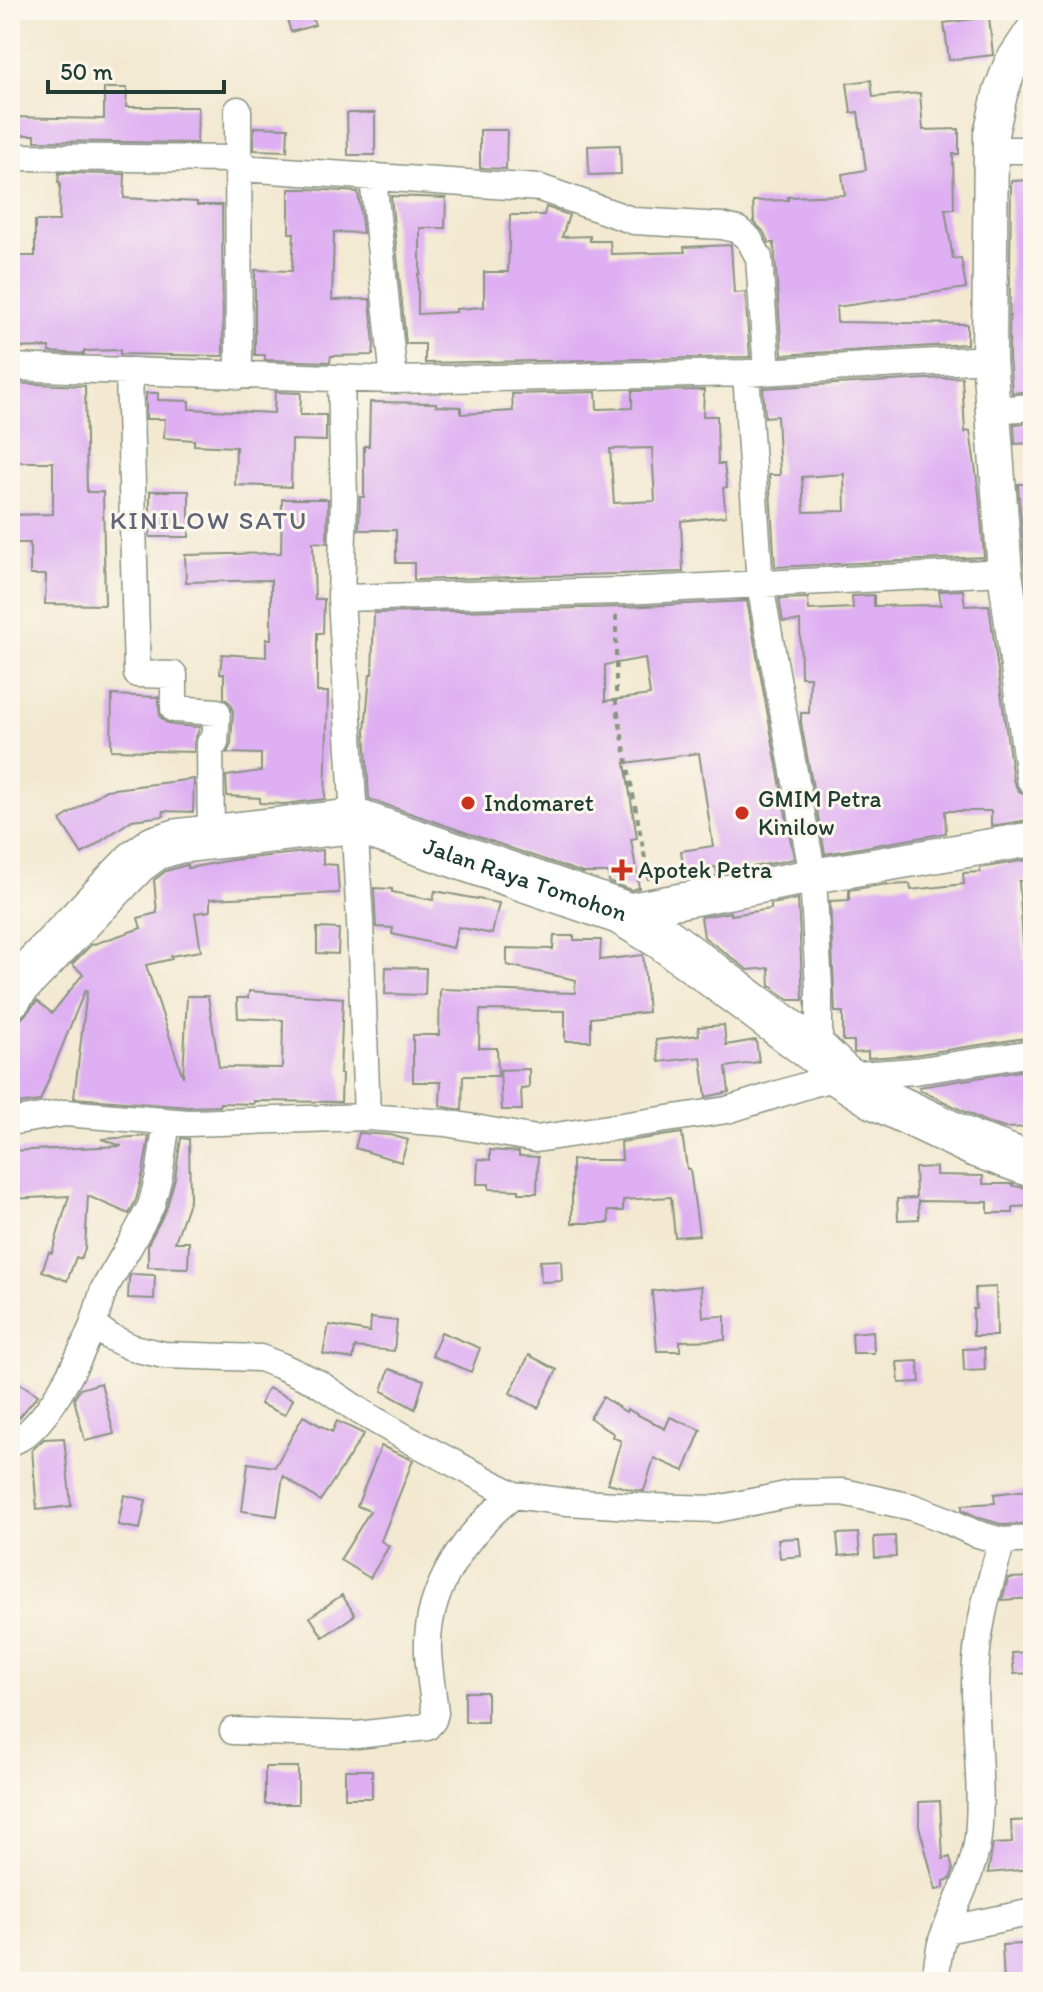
<svg xmlns="http://www.w3.org/2000/svg" width="1043" height="1992" viewBox="0 0 1043 1992" font-family="Itim,sans-serif">
	<style>
		.building { fill: #deaff2; fill-rule: evenodd }
		.lines { fill: none; stroke-linecap: round; stroke-linejoin: round }
		.minor-casing { stroke: #899382; stroke-width: 29 }
		.tertiary-casing { stroke: #899382; stroke-width: 37 }
		.trunk-casing { stroke: #899382; stroke-width: 47 }
		.path { stroke: #899382; stroke-width: 4; stroke-dasharray: 6 6; stroke-linecap: butt }
		.minor { stroke: #fff; stroke-width: 26 }
		.tertiary { stroke: #fff; stroke-width: 34 }
		.trunk { stroke: #fff; stroke-width: 44 }
		.poi-dot { fill: #c8321e; stroke: #fbf7ec; stroke-width: 3 }
		.labels { text-anchor: middle; stroke-width: 6; stroke-linejoin: round; paint-order: stroke }
		.poi-label { font-size: 24px; fill: #1f3d34; stroke: #fbf7ec; text-anchor: start }
		.street-label { font-size: 24px; fill: #1f3d34; stroke: #fbf7ec }
		.neighbourhood-label { font-size: 26px; letter-spacing: 2px; fill: #626576; stroke: #fbf7ec }
	</style>
	<rect width="100%" height="100%" fill="#fbf7ec"/>
	<filter id="ink" filterUnits="userSpaceOnUse"><feTurbulence type="fractalNoise" baseFrequency=".0125" numOctaves="2"/><feDisplacementMap in="SourceGraphic" scale="16" xChannelSelector="R" yChannelSelector="G"/><feConvolveMatrix kernelMatrix="1 2 1 2 8 2 1 2 1" color-interpolation-filters="sRGB"/></filter>
	<filter id="wash" filterUnits="userSpaceOnUse"><feTurbulence type="fractalNoise" baseFrequency=".006" numOctaves="4" result="noise"/><feDisplacementMap in="SourceGraphic" scale="32" xChannelSelector="R" yChannelSelector="G"/><feGaussianBlur stdDeviation="1.8" result="paint"/><feColorMatrix in="noise" values="0 0 0 0 0 0 0 0 0 0 0 0 0 0 0 0 0 1.4 0 .05"/><feComposite in="paint" operator="in"/></filter>
	<g filter="url(#wash)">
		<rect width="100%" height="100%" fill="#f3e9d1"/>
		<g id="blocks">
			<path class="building" d="M284 10H310L315 25 291 32Z
				M989 17 993 55 949 60 944 23Z
				M871 80 873 97 920 93 923 130 959 129V154H953L954 209H945L953 259 961 258 966 288 836 307 837 322 967 324V344L782 355 774 243H769L763 231 754 222 753 201 788 200V197L845 195 842 174 866 170 858 112 851 113 847 83Z
				M104 88H127L126 107H198L197 143 35 141V135H10V117L104 119Z
				M347 113H375V155H348Z
				M254 127 288 128 287 151 254 150Z
				M480 130H507L506 169 480 168Z
				M620 145 621 174 589 175 588 146Z
				M59 173 125 174 124 198 197 202V205H222L223 356 120 354V350L84 351V354L49 352V347L10 348V256H35V221H59L60 182H58Z
				M1033 180V391L1012 393 1009 358 1011 181Z
				M289 189H309L358 192 363 233 334 232 332 300 370 299 374 345 373 355 331 356 330 362 265 360V355H255V270L292 271 294 233H289Z
				M391 196 446 198 445 228H420V274H418V314L456 312V309L484 307V272H508L510 215H544L546 207 569 215 562 237 590 236V241H610L611 254 685 252 684 247 731 245 734 293 745 292 750 357 425 363V344H406Z
				M962 377 965 432 970 431 979 493 984 557 775 567 769 475H780L777 416 765 417 763 388ZM844 474 845 511 804 512 802 477Z
				M10 383 85 386 87 492H103L105 605 45 604 46 575H30V543H10V515L53 514V462H10Z
				M704 390 703 416H717L718 464H724L727 487 723 488 726 516 681 521 683 572 414 580V563H396V530H359L360 497H364V446H369L370 402 436 403V406L461 407V414L513 411 512 394 596 392 597 409 632 408V391ZM652 448 655 501 614 503 610 449Z
				M275 392 301 393 300 415H326V441L292 440 291 487 235 485 236 447 194 445V440L164 438 165 419H146V393H158V400L189 401V409L274 413Z
				M1033 423V443L1015 444 1014 424Z
				M1018 484H1033V595H1028L1025 570Z
				M150 491H189V537H150Z
				M282 499H328L327 543 313 542 315 599H324L323 633H317V692H328L325 799 285 804 260 803V798L227 796 226 776 261 771V754L227 753 231 744 233 712 231 704 224 698V674H220L222 654 266 657V639H271V580L186 582 185 555 281 553Z
				M963 590 965 606 989 605 1013 780 1018 790 1025 795 1028 820 991 826V811H945L946 833 825 854 801 723V713H809L810 677H801L800 621 783 622 779 599 808 598 809 610 853 608 852 596 874 595V606L941 605 939 591Z
				M747 601 794 859 717 874 716 867 684 872 681 851 713 846 699 753 625 763 637 838 631 839 639 888 631 890 609 882 608 873H583L369 799 365 731 370 674H372L374 613 624 607ZM645 658 650 695 605 701V665Z
				M112 695 158 697 160 716 165 722 173 725 200 727 194 742V752L111 750Z
				M194 779 193 812 163 811 164 816 132 820 82 854 60 820 106 790Z
				M323 850V864L337 865 339 893 210 899V911L195 913 201 951 171 956 172 959 146 965 183 1077 187 996H208L219 1067 282 1068 283 1020 238 1018 237 998H248L249 991 343 998 340 1074H342L341 1102 254 1101V1104L220 1103V1106L189 1107 74 1098 87 991 85 990 40 1101 10 1105V1021L22 1018 37 1001 52 1013 83 974 72 964 91 945 141 928 138 918 157 913 154 880 166 871 183 866 188 865V868L232 860Z
				M1027 860 1028 881H1019L1024 959H1032L1033 980H1028L1032 1037 913 1055 868 1058V1052L854 1053V1041H843V1012H835L830 901 849 900V890L887 884 888 885 910 884 911 890 964 884 963 873 980 872V868Z
				M374 888 392 889V892L433 900 435 891 499 903 492 934 458 927 453 948 392 934 393 928 376 927Z
				M798 899 803 1000H789L774 989V987H770L769 968 748 970 704 937 701 917 731 912V915L771 909V904Z
				M317 928 339 929 338 954 317 953Z
				M554 936H574V940H601L600 960 643 955 648 1012 591 1018V1041H565V1011L480 1010 479 1048H497L498 1076H463L462 1110 440 1106 441 1082H413V1035H439L440 989 575 993 576 980 507 965V948L553 949Z
				M386 967 426 968 425 995 385 994Z
				M724 1025 726 1045 756 1040 759 1062 726 1067 729 1092 706 1097 701 1057 659 1062 656 1040 699 1035 698 1027Z
				M529 1069V1088L521 1089 522 1110H502L500 1070Z
				M1033 1069V1127L1004 1128 984 1121 920 1090 919 1087Z
				M359 1133 390 1135 408 1140 401 1162 355 1148Z
				M682 1133 687 1169H690L699 1235 675 1237 671 1197 623 1200V1211H608L609 1223H572V1160H622L621 1142Z
				M149 1136 143 1173 136 1200 129 1214 88 1196 85 1249 81 1259 76 1257 67 1281 42 1271 49 1252 52 1253 69 1196 10 1199V1151L122 1146 101 1139Z
				M181 1138 189 1139 190 1199 175 1242H189L188 1268 148 1267V1244L166 1210 175 1178Z
				M490 1150 519 1152V1156L538 1157 537 1193H519V1190L489 1189V1184H477L478 1159 490 1160Z
				M936 1167V1175L983 1176V1184H1013V1186L1033 1189V1206L1013 1207V1213H988V1202L918 1201 919 1219 898 1220 897 1199 916 1198 915 1168Z
				M561 1260 562 1281 541 1282 540 1261Z
				M131 1274 155 1275 154 1299 128 1298 129 1278Z
				M701 1286 703 1317 725 1316V1340L680 1341V1351H657L652 1291Z
				M996 1287 997 1336H973V1309H976L975 1288Z
				M371 1318 397 1321 394 1351 355 1347 353 1359 323 1354 329 1325 370 1332Z
				M873 1331 874 1353H853L852 1333Z
				M441 1332 480 1348 471 1372 432 1356Z
				M984 1348 985 1370 964 1371 963 1349Z
				M529 1355 557 1370 538 1408 510 1393Z
				M918 1361 920 1382 899 1383 897 1362Z
				M389 1369 424 1380 415 1409 382 1391Z
				M10 1377 38 1395 18 1419 10 1414Z
				M101 1383 114 1434 85 1441 74 1399 80 1389Z
				M268 1388 293 1399 285 1415 260 1404Z
				M603 1397 626 1412 627 1409 665 1429 670 1417 701 1430 684 1471 654 1458 644 1491 633 1490 608 1483 621 1441 613 1437 614 1434 590 1418Z
				M303 1416 332 1432 337 1421 364 1434 320 1501 283 1476 277 1516 242 1511 248 1463 275 1467Z
				M64 1438 71 1506 37 1510 32 1450 44 1439Z
				M381 1446 413 1460 381 1541 389 1546 370 1578 340 1560 370 1511 357 1506Z
				M1029 1490 1033 1523 1004 1525 980 1518 962 1510V1505L995 1503 994 1494Z
				M124 1495 146 1500 140 1529 118 1525Z
				M858 1533 860 1554 839 1556 837 1534Z
				M895 1536 896 1557 875 1558 874 1537Z
				M799 1538 801 1556 780 1558 778 1539Z
				M1033 1577V1598L1002 1600 1008 1578Z
				M342 1595 355 1615 323 1637 310 1617Z
				M1033 1652V1673L1014 1674 1012 1653Z
				M465 1692H487V1722H465Z
				M265 1767H298V1804H265Z
				M345 1770H372V1798H345Z
				M940 1801 943 1859 950 1857 953 1870 950 1879 944 1881V1888L936 1890 919 1826V1802Z
				M1032 1820 1033 1869 988 1873 993 1844 1012 1843 1011 1821Z
				M1023 1944 1025 1982H1004L1002 1945Z"/>
		</g>
	</g>
	<g filter="url(#ink)">
		<use href="#blocks" fill-opacity="0" stroke="#899382" stroke-width="2"/>
		<g class="lines">
			<defs>
				<path id="minor" d="M238 110 239 376
					M990 150H1033
					M10 157 240 159
					M240 168 540 188 634 221 722 226 738 230 749 239 759 258 767 371
					M373 178 394 380
					M10 367 394 380 746 373 989 359
					M129 371 137 674 174 675V709L217 712 215 743H210L211 837
					M746 373 760 585 813 876 819 989V1054
					M341 380 344 498 341 598 360 921 367 1117
					M992 410 1033 407
					M341 598 624 591 1005 572
					M167 1121 159 1176 151 1206 130 1245 104 1289 93 1325 110 1337 133 1348 164 1355 260 1358 281 1366 318 1383 361 1412 408 1439 514 1495 568 1502 648 1507 717 1509 796 1493 843 1492 912 1507 944 1519 974 1533 1002 1541 1033 1539
					M10 1122 65 1113 189 1123 367 1117 446 1123 536 1139 727 1110 811 1084 842 1076 915 1071 1033 1053
					M10 1442C43 1436 81 1355 93 1325
					M233 1731 357 1735 427 1727 433 1720 435 1713C433 1693 429 1672 428 1652 425 1590 467 1531 514 1495
					M946 1930 1033 1912
					M935 1982C937 1968 938 1953 942 1940 954 1906 974 1872 978 1837 983 1788 975 1734 975 1684 975 1635 988 1589 1002 1541"/>
				<path id="tertiary" d="M1033 31 1011 64 1000 94 991 134 989 359 1005 572 1033 777
					M620 912 813 876 1033 839"/>
				<g id="trunk">
					<path id="s1" d="M10 996 15 988 136 862 155 848 178 841 355 821 620 912 663 938 819 1054 842 1076 875 1097 974 1144 1033 1165"/>
				</g>
			</defs>
			<use href="#minor" class="minor-casing"/>
			<use href="#tertiary" class="tertiary-casing"/>
			<use href="#trunk" class="trunk-casing"/>
			<path class="path" d="M616 615V703L649 880"/>
			<use href="#minor" class="minor"/>
			<use href="#tertiary" class="tertiary"/>
			<use href="#trunk" class="trunk"/>
		</g>
	</g>
	<g class="poi-dot">
		<circle cx="468" cy="803" r="8"/>
		<circle cx="742" cy="813" r="8"/>
		<path d="M618 858h8v8h8v8h-8v8h-8v-8h-8v-8h8z"/>
	</g>
	<g class="labels">
		<g class="poi-label">
			<text x="758" y="807">GMIM Petra<tspan x="758" dy="28">Kinilow</tspan></text>
			<text x="484" y="811">Indomaret</text>
			<text x="638" y="878">Apotek Petra</text>
		</g>
		<g class="street-label">
			<text dy="8" stroke="none"><textPath href="#s1" startOffset="590">Jalan Raya Tomohon</textPath></text>
		</g>
		<g class="neighbourhood-label">
			<text x="209" y="529">KINILOW SATU</text>
		</g>
	</g>
	<rect width="1043" height="1992" fill="none" stroke="#fbf7ec" stroke-width="40"/>
	<path d="M48 80v12h176v-12" fill="none" stroke="#1f3d34" stroke-width="4"/>
	<text x="60" y="80" font-size="24" fill="#1f3d34" stroke="#fbf7ec" stroke-width="6" paint-order="stroke">50 m</text>
</svg>
